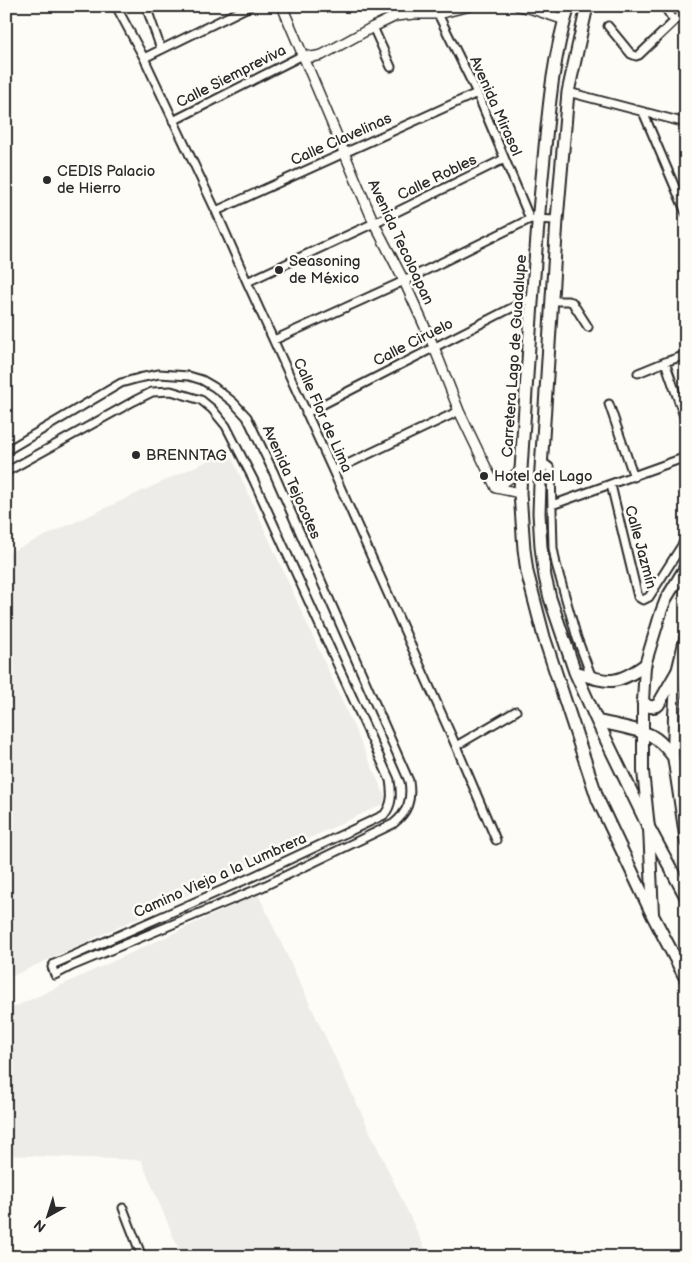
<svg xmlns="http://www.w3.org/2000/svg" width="692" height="1263" viewBox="0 0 692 1263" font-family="'Balsamiq Sans',sans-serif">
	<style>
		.built { fill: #edece8 }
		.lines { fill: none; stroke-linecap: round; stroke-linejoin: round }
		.minor-casing { stroke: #2b2b2b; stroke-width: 11 }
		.tertiary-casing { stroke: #2b2b2b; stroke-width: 12 }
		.secondary-casing { stroke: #2b2b2b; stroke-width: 14 }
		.primary-casing { stroke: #2b2b2b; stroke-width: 15 }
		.minor { stroke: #fdfcf7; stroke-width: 7 }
		.tertiary { stroke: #fdfcf7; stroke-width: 9 }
		.secondary { stroke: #fdfcf7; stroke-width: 10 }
		.primary { stroke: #fdfcf7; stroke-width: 11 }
		.poi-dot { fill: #2b2b2b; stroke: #fdfcf7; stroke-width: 2 }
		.labels { text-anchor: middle; stroke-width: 5; stroke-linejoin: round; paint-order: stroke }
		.street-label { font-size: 15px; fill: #2b2b2b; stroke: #fdfcf7 }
		.poi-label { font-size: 15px; fill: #2b2b2b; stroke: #fdfcf7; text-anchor: start }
	</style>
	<rect width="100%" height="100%" fill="#fdfcf7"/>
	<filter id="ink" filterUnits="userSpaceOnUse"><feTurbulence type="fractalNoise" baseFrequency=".02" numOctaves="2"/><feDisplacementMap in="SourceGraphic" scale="10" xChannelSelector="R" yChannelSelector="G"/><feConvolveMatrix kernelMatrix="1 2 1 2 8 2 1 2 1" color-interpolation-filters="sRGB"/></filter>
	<g filter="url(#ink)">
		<path class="built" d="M229 451 385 796 383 804 6 979V554Z
			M258 894 429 1257H182L141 1160 6 1155V1011Z"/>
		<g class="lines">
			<defs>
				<path id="minor" d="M116 6 144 58 216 211 247 282 333 471 456 746 496 840
					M146 6 161 49
					M431 6 438 14 477 93 530 219
					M664 6 674 21
					M608 26 631 54 636 56 639 55 686 10
					M373 27 391 67
					M144 58 250 6
					M568 92 686 123
					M643 112 686 213
					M173 121 303 55
					M216 211 477 93
					M247 282 374 223 504 159
					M553 301H568L572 302 588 327
					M274 340 404 281 530 219 557 220
					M665 362 686 422
					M638 373 665 362 686 355
					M609 404 634 477
					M306 413 533 297
					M6 451 121 383 139 378 159 374 189 376 202 380 214 387 233 402 247 417 273 471 409 781C412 800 408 812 393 824L260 888 72 966 55 975 52 967 54 964 254 876 384 815C393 804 392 793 390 780L254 481 226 426 212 409 201 400 188 396 171 391 152 392 134 401 6 472
					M541 465 545 464 549 467 551 470 553 548 556 564 577 638 592 678
					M333 471 459 411
					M611 485 638 597 643 600 649 597 686 539
					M552 505 686 457
					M456 746 516 711
					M123 1208 142 1257"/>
				<path id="tertiary" d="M282 6 374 223 404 281 434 347 459 411 496 488
					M519 6 532 9 565 20
					M303 55 312 57 322 55 373 27 396 16 414 14H438L470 6
					M496 488 521 470
					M496 488 520 493"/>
				<path id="secondary" d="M686 635 677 672 674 715 673 756 686 842
					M653 914 649 828 643 771V702L645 665 661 612 666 599 686 566"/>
				<path id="primary" d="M569 6C551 62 548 120 542 178 533 275 527 373 521 470L520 493 524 549 527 572 544 637 598 800 653 916 686 979
					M587 6 568 92 557 220 540 484 539 513 541 547 545 577 550 598 575 672 597 721 649 828 686 897
					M575 672C609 683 615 686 645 665
					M643 702C648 707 651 708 658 705L677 672
					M597 721C612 725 639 729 652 736 661 741 667 749 673 756"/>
			</defs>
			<use href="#minor" class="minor-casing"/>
			<use href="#tertiary" class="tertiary-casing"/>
			<use href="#secondary" class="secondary-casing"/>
			<use href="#primary" class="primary-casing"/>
			<use href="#minor" class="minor"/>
			<use href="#tertiary" class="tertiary"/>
			<use href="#secondary" class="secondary"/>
			<use href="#primary" class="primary"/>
		</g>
	</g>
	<g class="poi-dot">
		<circle cx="47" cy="180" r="5"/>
		<circle cx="279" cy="270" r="5"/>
		<circle cx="136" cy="455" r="5"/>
		<circle cx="484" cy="476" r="5"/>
	</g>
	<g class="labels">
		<g class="street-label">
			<text transform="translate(231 76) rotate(-27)" y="5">Calle Siempreviva</text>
			<text transform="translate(496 106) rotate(66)" y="5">Avenida Mirasol</text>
			<text transform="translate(341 139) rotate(-24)" y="5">Calle Clavelinas</text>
			<text transform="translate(437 177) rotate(-26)" y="5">Calle Robles</text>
			<text transform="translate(401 242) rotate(65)" y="5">Avenida Tecoloapan</text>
			<text transform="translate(413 342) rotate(-27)" y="5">Calle Ciruelo</text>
			<text transform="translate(514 356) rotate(-86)" y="5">Carretera Lago de Guadalupe</text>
			<text transform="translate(323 415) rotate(66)" y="5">Calle Flor de Lima</text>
			<text transform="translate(292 482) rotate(66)" y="5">Avenida Tejocotes</text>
			<text transform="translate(641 547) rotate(75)" y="5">Calle Jazmín</text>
			<text transform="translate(220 875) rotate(-24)" y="5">Camino Viejo a la Lumbrera</text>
		</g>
		<g class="poi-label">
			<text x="57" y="176">CEDIS Palacio<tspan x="57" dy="17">de Hierro</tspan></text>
			<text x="289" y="266">Seasoning<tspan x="289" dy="17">de México</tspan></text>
			<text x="146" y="460">BRENNTAG</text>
			<text x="494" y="481">Hotel del Lago</text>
		</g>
	</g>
	<rect width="692" height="1263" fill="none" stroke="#fdfcf7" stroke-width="25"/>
	<rect x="12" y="12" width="667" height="1238" fill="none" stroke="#2b2b2b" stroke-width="2" filter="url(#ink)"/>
	<g transform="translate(48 1216) rotate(219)" stroke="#fdfcf7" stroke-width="4" paint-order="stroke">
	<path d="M0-4L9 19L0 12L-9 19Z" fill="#2b2b2b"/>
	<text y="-8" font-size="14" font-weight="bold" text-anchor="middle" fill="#2b2b2b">N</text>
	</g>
</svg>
